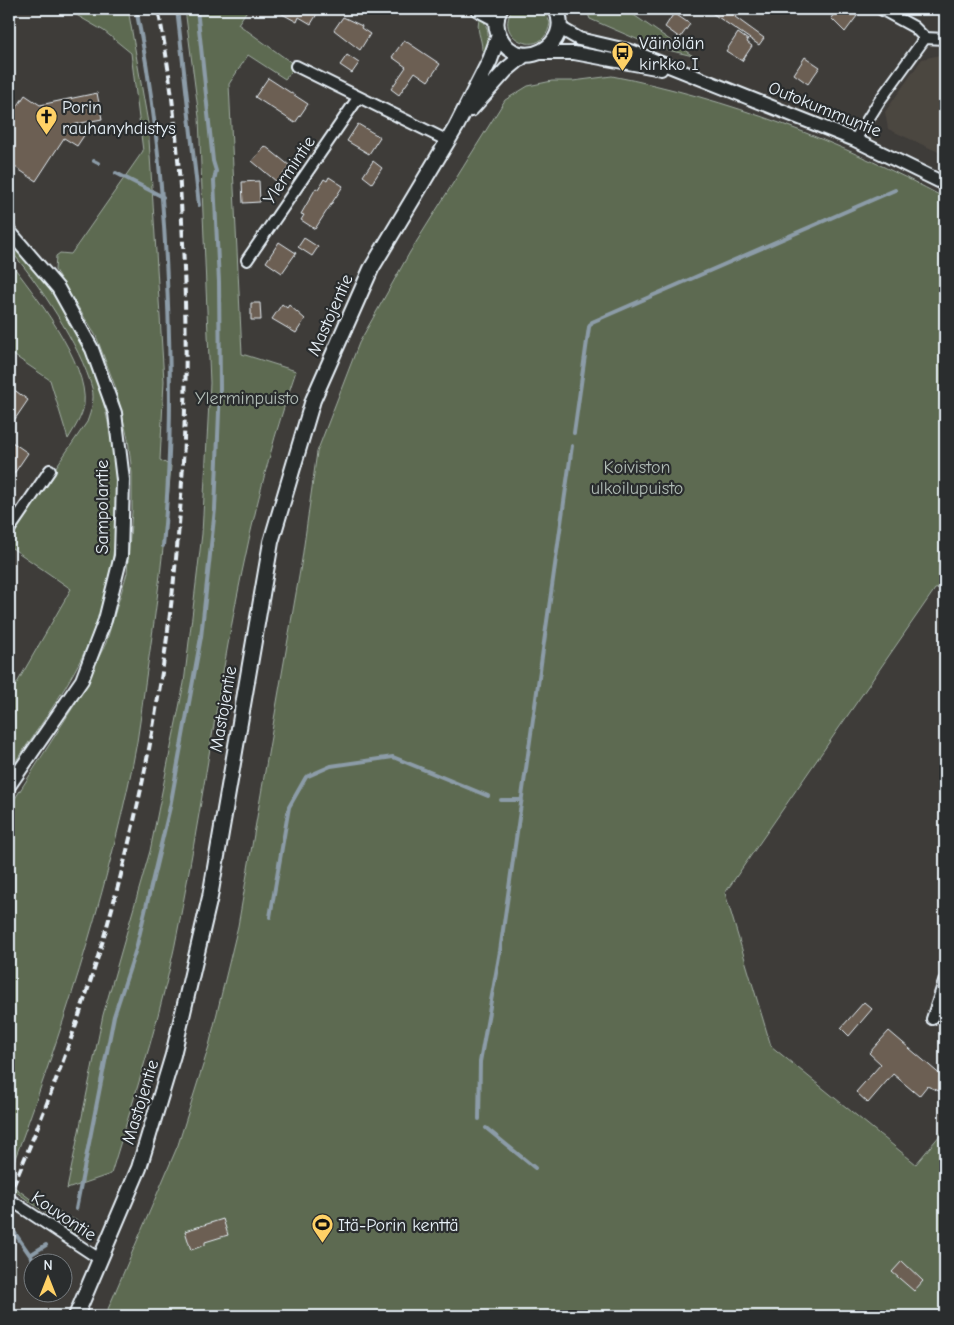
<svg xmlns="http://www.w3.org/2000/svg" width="954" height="1325" viewBox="0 0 954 1325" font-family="'Comic Neue',sans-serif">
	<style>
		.built { fill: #4c4641 }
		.green { fill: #5d6a51; stroke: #a2aea4 }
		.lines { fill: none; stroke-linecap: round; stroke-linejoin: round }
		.stream { stroke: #8c9ca8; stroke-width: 4 }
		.building { fill: #6c5f53; stroke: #e8f1f8 }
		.minor-casing { stroke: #e8f1f8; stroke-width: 14 }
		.tertiary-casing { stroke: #e8f1f8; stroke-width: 16 }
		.secondary-casing { stroke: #e8f1f8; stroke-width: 18 }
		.minor { stroke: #2a2d2e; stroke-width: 10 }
		.tertiary { stroke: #2a2d2e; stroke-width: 12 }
		.secondary { stroke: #2a2d2e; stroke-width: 14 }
		.rail { stroke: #e8f1f8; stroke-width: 4; stroke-dasharray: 8 4; stroke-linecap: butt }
		.labels { text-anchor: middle; stroke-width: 4.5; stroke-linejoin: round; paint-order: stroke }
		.poi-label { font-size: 18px; fill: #e8f1f8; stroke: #2a2d2e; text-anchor: start }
		.street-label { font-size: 18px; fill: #e8f1f8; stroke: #2a2d2e }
		.park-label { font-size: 18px; fill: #b0bbb5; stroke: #2a2d2e }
	</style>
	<rect width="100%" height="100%" fill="#3e3c39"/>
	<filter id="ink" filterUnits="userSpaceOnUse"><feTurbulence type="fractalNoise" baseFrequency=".02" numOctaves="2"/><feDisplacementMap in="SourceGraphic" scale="10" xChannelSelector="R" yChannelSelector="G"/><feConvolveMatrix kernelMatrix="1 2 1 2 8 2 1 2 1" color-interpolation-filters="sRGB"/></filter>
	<g filter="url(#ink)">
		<path class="built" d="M945 54V155L888 129 885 112 922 59Z"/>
		<path class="green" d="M66 9H128L148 123 164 381 160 460 171 466C165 537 157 606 146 677 142 705 139 735 133 763 104 903 60 1038 10 1172L9 808 75 704 106 643 127 573 132 512V473L128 439 115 386 96 336 55 270 56 256 60 253 71 254 143 151 131 53 104 31Z
			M185 9H248L238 24 296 66 285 79 248 55 229 84 242 354 296 371C235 546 216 733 181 914 165 1003 137 1088 111 1174L67 1189 103 1015 150 851 184 683 202 534 210 383 199 117Z
			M513 9H544L550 23C544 62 491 38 513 9Z
			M586 9H625L693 56 655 47 590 19Z
			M480 16C490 28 489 37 486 52L482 50C482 36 475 32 480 16Z
			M612 76C727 98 842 142 945 198V587L935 589 725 893 771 1046 916 1164 945 1129V1316H105L178 1145 209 1046 238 926 302 559 317 452 359 343 410 252 505 100 528 86 552 81H573Z
			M9 241C32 263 52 291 68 319 74 331 82 343 88 356 126 451 128 563 82 657 62 697 34 734 9 771V697L71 589 9 546V535L87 422C91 411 95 400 92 388 81 347 37 280 9 249Z
			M9 261C33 292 89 363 84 405 82 417 74 429 68 439L50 380 9 352Z
			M9 1183 33 1201 82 1223 77 1235 9 1187Z"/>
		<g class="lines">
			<path class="stream" d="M136 9C155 99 163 189 167 280 171 370 172 457 163 546
				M177 9 199 205
				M94 161 98 163
				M116 173 163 197
				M574 433 589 327 592 322 895 190
				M501 800H522
				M270 917 289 807 306 777 331 766 393 757 488 796
				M479 1119 480 1062 500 951 572 446
				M486 1128 535 1168
				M76 1209 114 1016 136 949 170 807 201 637 215 509 220 388 219 282 214 181 216 171 213 161 197 9
				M9 1229 14 1232 30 1255 46 1245
				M30 1255 35 1262"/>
		</g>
		<path class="building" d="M273 9H320L311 24 299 17 297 22Z
			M706 9H741L735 17 764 38 759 45Z
			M838 9H847L857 16 845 32 831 18Z
			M674 13 690 24 680 38 665 27Z
			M343 17 362 26 361 28 370 34 360 50 334 30Z
			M738 33 748 40 747 42 752 46 742 61 726 51Z
			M404 40 440 64 428 81 415 72 399 95 391 89 406 67 392 57Z
			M347 55 359 63 352 73 340 65Z
			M805 57 820 67 808 84 794 74Z
			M268 78 308 104 295 123 255 97Z
			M97 93 102 119 71 125 85 134 77 146 64 138 36 181 9 163V119L25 95 40 105Z
			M358 124 380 137 369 154 347 141Z
			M265 146 290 166 277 182 252 161Z
			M373 161 382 168 372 183 363 176Z
			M329 177 343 186 315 229 301 220 304 215 301 214 316 188 318 189 324 179 327 181Z
			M259 181 260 202 243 203 242 182Z
			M304 238 318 247 312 256 298 247Z
			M279 242 296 253 282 273 266 262Z
			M251 303H260L261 320H251Z
			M282 304 287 308 289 305 305 319 296 333 272 319Z
			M9 386 28 400 15 419 9 415Z
			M9 440 28 453 9 481Z
			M864 1002 872 1009 849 1036 841 1028Z
			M889 1031 943 1077 939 1091 927 1086 919 1096 893 1074 868 1103 856 1092 881 1064 869 1053Z
			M223 1219 228 1235 205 1242V1245L191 1250 185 1231Z
			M902 1261 923 1281 914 1291 892 1272Z"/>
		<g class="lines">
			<defs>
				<path id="minor" d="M881 9 914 27 925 38
					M296 66 446 140
					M855 140 880 100 925 38 945 39
					M247 260 358 98
					M9 530 50 470
					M932 1019 945 979
					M9 1199 101 1260"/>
				<path id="tertiary" d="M560 28 579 39 631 51 855 140 945 184
					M540 53H574L661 69
					M9 231 58 288 92 349 115 413 123 480 121 556 105 620 82 680 9 786"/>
				<path id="secondary" d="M478 9 497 19
					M500 9C495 19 495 29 501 39 520 74 574 45 556 9
					M471 109 506 70 524 55
					M76 1316 139 1168 173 1055 210 897 271 542 313 400 371 269 456 127 490 60 499 35"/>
			</defs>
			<use href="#minor" class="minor-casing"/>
			<use href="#tertiary" class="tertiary-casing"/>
			<use href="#secondary" class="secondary-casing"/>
			<use href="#minor" class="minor"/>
			<use href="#tertiary" class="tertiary"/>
			<use href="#secondary" class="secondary"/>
			<path class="rail" d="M9 1196C43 1116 75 1034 100 950 166 730 193 498 184 269 181 182 175 94 158 9"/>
		</g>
	</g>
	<defs>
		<symbol id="bus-pin" viewBox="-11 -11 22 30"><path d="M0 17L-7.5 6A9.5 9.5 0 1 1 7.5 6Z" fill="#ffd166" stroke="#2a2d2e"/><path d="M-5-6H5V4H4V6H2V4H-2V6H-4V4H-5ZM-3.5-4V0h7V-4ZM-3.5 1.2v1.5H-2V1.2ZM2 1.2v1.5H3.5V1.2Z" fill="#111"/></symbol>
		<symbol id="church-pin" viewBox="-11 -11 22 30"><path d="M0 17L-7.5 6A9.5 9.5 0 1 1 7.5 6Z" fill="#ffd166" stroke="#2a2d2e"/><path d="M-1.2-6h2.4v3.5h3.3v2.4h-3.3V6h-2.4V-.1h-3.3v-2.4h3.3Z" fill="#111"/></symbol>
		<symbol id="stadium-pin" viewBox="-11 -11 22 30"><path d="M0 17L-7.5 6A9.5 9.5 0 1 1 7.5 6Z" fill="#ffd166" stroke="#2a2d2e"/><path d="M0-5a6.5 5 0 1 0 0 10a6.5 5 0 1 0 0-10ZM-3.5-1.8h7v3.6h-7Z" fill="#111"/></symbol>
	</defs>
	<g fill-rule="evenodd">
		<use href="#bus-pin" x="610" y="40" width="25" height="34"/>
		<use href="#church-pin" x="34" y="104" width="25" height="34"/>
		<use href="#stadium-pin" x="310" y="1212" width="25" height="34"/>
	</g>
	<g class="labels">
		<g class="poi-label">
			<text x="639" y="49">Väinölän<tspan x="639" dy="21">kirkko I</tspan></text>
			<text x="62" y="113">Porin<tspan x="62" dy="21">rauhanyhdistys</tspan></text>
			<text x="338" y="1231">Itä-Porin kenttä</text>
		</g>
		<g class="street-label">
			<text transform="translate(825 109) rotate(22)" y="6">Outokummuntie</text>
			<text transform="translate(289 170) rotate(-56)" y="6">Ylermintie</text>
			<text transform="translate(330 315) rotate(-66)" y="6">Mastojentie</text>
			<text transform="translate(102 507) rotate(-90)" y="6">Sampolantie</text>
			<text transform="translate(223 709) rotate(-80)" y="6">Mastojentie</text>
			<text transform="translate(140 1102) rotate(-73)" y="6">Mastojentie</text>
			<text transform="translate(64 1216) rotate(34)" y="6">Kouvontie</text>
		</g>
		<g class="park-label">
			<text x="247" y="404">Ylerminpuisto</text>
			<text x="637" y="473">Koiviston<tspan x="637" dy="21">ulkoilupuisto</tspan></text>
		</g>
	</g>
	<rect width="954" height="1325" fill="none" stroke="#2a2d2e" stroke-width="30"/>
	<rect x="15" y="15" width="924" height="1295" fill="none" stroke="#e8f1f8" stroke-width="2" filter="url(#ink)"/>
	<g transform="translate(48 1278)"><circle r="24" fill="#2a2d2e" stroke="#767b7f"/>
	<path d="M0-4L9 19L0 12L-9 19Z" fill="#ffd166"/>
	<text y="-8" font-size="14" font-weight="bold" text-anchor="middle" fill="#e8f1f8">N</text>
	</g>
</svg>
